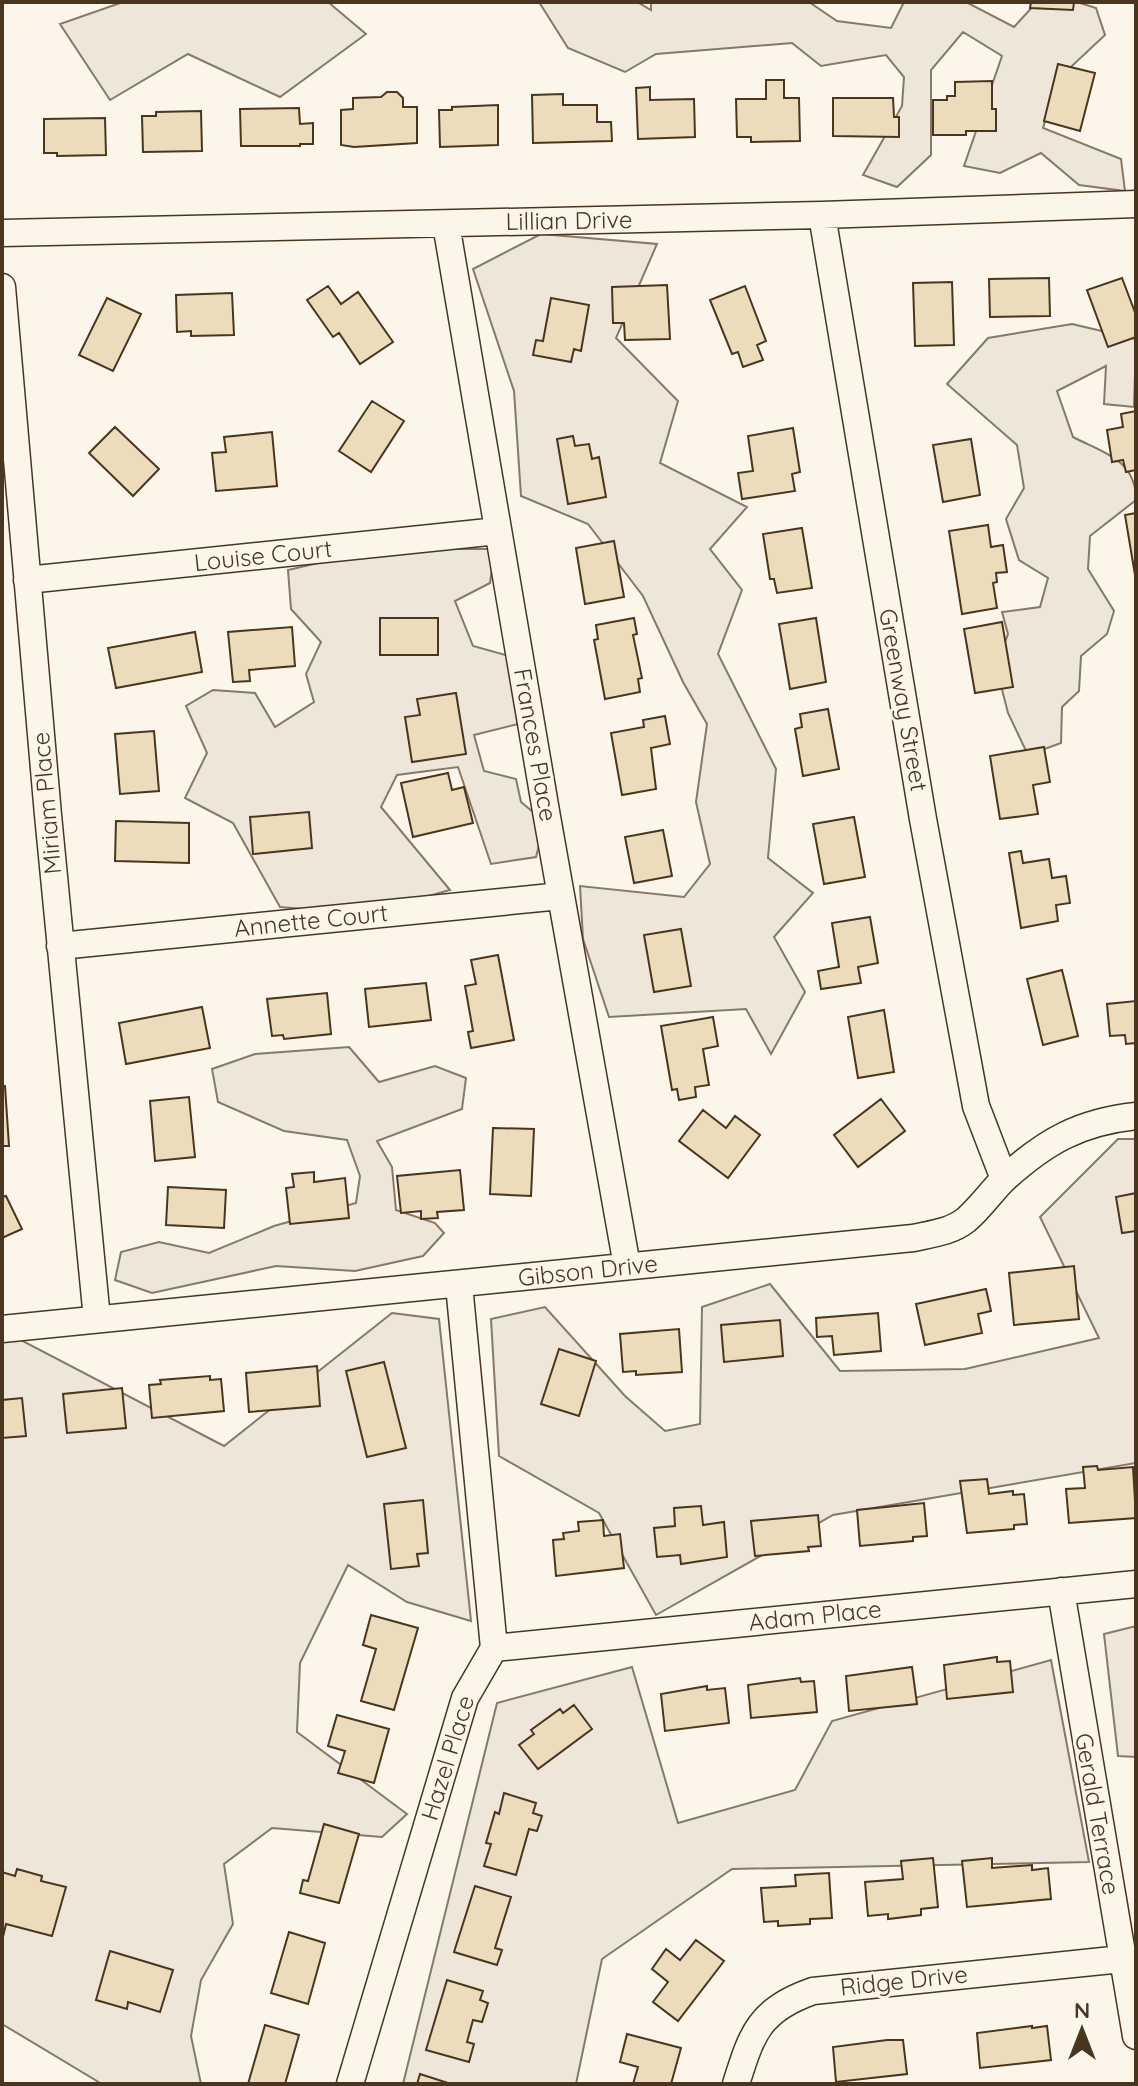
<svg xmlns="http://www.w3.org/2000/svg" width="1138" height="2086" viewBox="0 0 1138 2086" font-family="Quicksand,sans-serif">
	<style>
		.green { fill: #ede6d9; stroke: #887966; stroke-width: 2 }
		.building { fill: #ecdcbc; stroke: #4a3520; stroke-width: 2 }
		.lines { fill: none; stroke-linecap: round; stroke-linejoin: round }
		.street-casing { stroke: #4a3520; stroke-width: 29 }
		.street { stroke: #fbf6e9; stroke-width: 26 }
		.labels { text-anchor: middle; stroke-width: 6; stroke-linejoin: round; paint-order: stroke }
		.street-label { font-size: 24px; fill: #4a3520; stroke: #fbf6e9 }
	</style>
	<rect width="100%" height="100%" fill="#fbf6e9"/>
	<path class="green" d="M123 2H328L366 34 280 97 188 54 110 100 60 24Z
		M539 2H637L651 10V2H809L837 21 891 28 904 2H966L1014 27 1037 2H1077L1096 8 1105 35 1058 79 1043 128 1121 159 1125 191 1079 185 1041 153 1000 173 964 166 1002 56 963 32 931 70V155L897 187 863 175 902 106 904 77 886 55 821 66 792 43 656 54 625 72 568 48Z
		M541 234 657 244 616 338 678 401 660 463 747 507 710 549 742 590 718 654 776 769 768 858 813 893 774 937 805 992 771 1054 746 1009 609 1017 583 939 580 886 684 897 710 864 696 802 707 724 683 682 643 596 588 524 521 496 514 391 473 269Z
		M1072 324 1136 339 1134 407 1104 404 1106 366 1057 391 1073 437C1104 453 1136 460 1136 500L1090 536 1088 569 1114 611 1107 634 1081 656 1079 691 1062 707 1061 743 1028 755 1008 713 996 666 1008 634 1002 612 1040 607 1048 578 1019 560 1006 519 1024 488 1017 445 947 384 988 338Z
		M378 549H495L490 583 455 601 473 646 513 657 522 723 474 735 484 771 516 779 521 802 545 822 536 857 491 864 458 767 397 775 381 807 450 890 364 914 280 907 233 823 185 798 207 753 186 706 213 690 255 693 275 727 314 702 306 674 321 642 291 609 288 570Z
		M349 1047 379 1082 435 1066 466 1078 462 1109 377 1141 392 1167 396 1210 435 1223 444 1233 423 1256 355 1271 276 1266 152 1293 115 1280 121 1252 159 1242 209 1253 274 1226 356 1203 360 1176 347 1140 284 1131 218 1102 212 1069 255 1054Z
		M1118 1139H1136V1463L833 1515 656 1615 599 1513 499 1456 491 1319 545 1307 625 1396 665 1431 700 1424 702 1307 770 1284 840 1371 965 1369 1099 1338 1040 1217Z
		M392 1313 439 1319 471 1621 407 1602 348 1565 300 1663 297 1732 407 1814 382 1837 272 1828 224 1864 233 1924 201 1980 191 2036 201 2084H102L2 2024V1342L19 1339 224 1446Z
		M1136 1626V1757L1118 1756 1104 1634Z
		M1051 1660 1089 1862 732 1869 602 1959 576 2084H403L497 1703 632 1667 678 1823 795 1790 832 1721Z"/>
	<path class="building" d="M1031 2H1074L1073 10 1030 8Z
		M1058 64 1095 73 1080 131 1044 121Z
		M766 80H784V98H799L800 141 751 142V137H737L736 99H766Z
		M992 81V109H996V131H966V135H933V100H947V96H955V82Z
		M650 87V100L694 99 695 137 638 139 636 88Z
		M387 92H397L403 98V107H417V143L354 147 341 145V110L353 109V98L381 97Z
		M563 94V105H597V122H611L612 141 533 143 532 95Z
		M833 98H893L894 117H899V137L833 136Z
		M498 105V145L440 147 439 110H452V107Z
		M299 108 300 124 313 123V144H300V146H241L240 109Z
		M201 111 202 151 143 152 142 116H156V112Z
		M105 118 106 155 57 156V153H44V119Z
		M1049 278 1050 316 990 317 989 279Z
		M1122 278 1136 315V337L1108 347 1087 290Z
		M952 282 954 345 915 346 913 283Z
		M667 285 670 339 625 340 624 323H613L612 287Z
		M328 286 341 304 358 292 393 342 360 364 339 333 333 337 307 300Z
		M745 286 766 341 757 345 763 360 743 367 738 352 732 354 710 300Z
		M232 293 234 335 191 336V331L177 332 176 295Z
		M107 298 141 314 113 371 79 355Z
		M551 298 589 305 581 351 574 349 571 362 533 355 536 340 543 341Z
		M372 401 404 421 371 472 339 451Z
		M1136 411V470L1126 472 1123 460 1112 462 1107 430 1123 427 1121 414Z
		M115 427 159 469 133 496 89 453Z
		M793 428 800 472 792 474 795 491 742 499 738 473 753 471 748 436Z
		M272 432 277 486 216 491 212 453 226 452 224 437Z
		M573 436 575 446 589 444 592 459 599 457 606 497 568 504 557 439Z
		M971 439 980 495 943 502 933 445Z
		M1136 513V575H1135L1125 515Z
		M988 525 991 547 1003 545 1007 572 996 573 997 582 993 583 997 608 962 614 949 531Z
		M802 528 812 588 777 593 774 579H770L763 534Z
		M614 541 624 597 585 604 576 548Z
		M380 618H438V655H380Z
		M634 618 637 634 633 635 642 678 638 679 640 692 605 699 594 640 598 639 596 625Z
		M816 618 826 682 790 689 779 624Z
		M1002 622 1013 687 975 693 964 629Z
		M292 627 295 666 249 670 250 681 233 682 228 632Z
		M195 632 202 672 116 688 108 648Z
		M456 693 466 754 412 762 405 717 420 715 417 699Z
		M828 709 839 769 803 776 795 729 802 727 800 714Z
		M665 716 670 744 651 748 656 789 622 795 611 733 644 727 643 720Z
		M154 731 159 791 120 794 115 734Z
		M1044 747 1050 782 1033 785 1038 814 1000 819 990 756Z
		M448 773 452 790 464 787 473 823 413 837 401 783Z
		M309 812 312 848 253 854 250 817Z
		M854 817 865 877 824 884 813 824Z
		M116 821 189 823V863L115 861Z
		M663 830 672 876 634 883 625 837Z
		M1021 851 1023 863 1049 859 1052 878 1066 876 1070 903 1056 905 1058 921 1021 928 1009 853Z
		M870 917 878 963 858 967 861 983 821 989 818 971 839 967 832 923Z
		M681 929 691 986 654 992 644 935Z
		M498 955 514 1040 471 1048 468 1032 473 1031 465 986 476 984 471 960Z
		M1062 970 1078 1036 1043 1045 1027 979Z
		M426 983 431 1020 369 1027 365 989Z
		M327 993 331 1034 284 1039 283 1035 272 1036 267 999Z
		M1136 1001V1043L1126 1044 1125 1035 1110 1036 1107 1004Z
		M202 1007 210 1048 126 1064 119 1023Z
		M884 1010 894 1072 858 1078 848 1017Z
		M713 1017 718 1046 703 1049 709 1085 695 1087 696 1097 679 1100 677 1089 672 1090 661 1026Z
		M5 1086 9 1146H2V1087Z
		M189 1097 195 1157 155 1161 150 1101Z
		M881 1099 905 1131 858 1167 834 1135Z
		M703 1110 726 1128 735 1116 760 1135 728 1178 679 1141Z
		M493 1128 534 1129 531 1196 490 1194Z
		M460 1170 464 1210 437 1212 438 1218 421 1219V1211L401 1213 397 1176Z
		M314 1172V1182L345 1178 349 1218 290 1224 286 1188 294 1187 292 1174Z
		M168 1187 226 1190 224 1228 166 1225Z
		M1136 1193V1231L1122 1233 1116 1197Z
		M6 1196 22 1229 2 1238V1197Z
		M1074 1266 1079 1319 1014 1325 1009 1273Z
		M986 1289 991 1311 978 1314 982 1333 925 1345 916 1304Z
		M878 1313 881 1351 834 1355 832 1336 817 1337 816 1318Z
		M780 1320 783 1356 724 1362 721 1325Z
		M679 1329 682 1372 636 1375V1371L623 1372 620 1334Z
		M559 1349 596 1361 579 1416 541 1404Z
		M384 1362 406 1448 367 1457 346 1371Z
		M317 1366 320 1406 249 1412 246 1373Z
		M210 1376V1380L221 1379 224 1411 152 1418 149 1385 161 1384 160 1380Z
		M122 1388 126 1428 67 1433 63 1394Z
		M22 1398 26 1436 2 1438V1400Z
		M1097 1466 1098 1470 1133 1467 1136 1518 1069 1523 1066 1489 1085 1488 1083 1467Z
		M987 1479 989 1494 1013 1491V1495L1024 1494 1027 1524 1014 1525V1529L967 1533 960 1481Z
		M423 1500 428 1553 417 1554 419 1566 391 1569 384 1504Z
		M924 1503 927 1536 913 1537V1541L860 1546 857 1510Z
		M701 1506 703 1525 724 1522 727 1557 681 1564 680 1555 657 1557 654 1528 675 1526 674 1508Z
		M818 1515 821 1546 808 1547 809 1551 755 1556 751 1521Z
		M603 1520 604 1536 620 1534 624 1568 556 1576 553 1540 564 1539 563 1533 579 1531 578 1522Z
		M371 1615 418 1628 394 1710 361 1701 376 1649 363 1645Z
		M997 1657V1662L1010 1661 1013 1692 947 1699 944 1665Z
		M912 1667 917 1704 849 1711 846 1676Z
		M800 1678 801 1682 814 1681 817 1712 751 1718 748 1685Z
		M707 1686V1690L725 1688 729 1723 665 1731 661 1694Z
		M574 1705 592 1729 538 1769 519 1745 534 1734 531 1730 560 1709 563 1713Z
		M337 1715 389 1729 374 1783 338 1773 345 1751 328 1746Z
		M504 1793 536 1803 533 1813 542 1816 537 1831 529 1829 516 1875 484 1866 491 1844 486 1843 495 1812 499 1814Z
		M324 1824 359 1834 339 1903 300 1893 303 1880 308 1881Z
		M933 1858 938 1907 921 1909V1915L888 1919V1914L868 1916 865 1882 903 1879 901 1861Z
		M992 1858V1868L1032 1865V1870L1048 1868 1051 1899 967 1907 962 1861Z
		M17 1869 42 1876 41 1881 66 1887 52 1936 6 1924 2 1941V1872L15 1876Z
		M829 1873 832 1918 810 1919V1924L778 1926V1921L764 1922 761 1888 796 1886 795 1875Z
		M475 1886 511 1897 495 1948 502 1950 497 1965 454 1952Z
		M289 1932 325 1943 308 2004 271 1993Z
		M696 1940 724 1961 678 2021 653 2002 668 1982 652 1969 666 1949 680 1960Z
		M110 1951 173 1970 160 2012 128 2002 127 2009 96 2000Z
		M447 1980 483 1991 480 2000 488 2003 482 2022 473 2020 467 2042 474 2044 469 2062 426 2050Z
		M265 2025 299 2035 285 2084H248Z
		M1032 2026V2028L1047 2026 1051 2060 980 2068 977 2033Z
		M627 2034 681 2048 671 2084H633L638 2067 620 2062Z
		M887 2040H903L907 2074 836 2082 833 2047Z
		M420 2074 451 2084H417Z"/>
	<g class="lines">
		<defs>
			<path id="street" d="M822 215 923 819 976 1106 1004 1179
				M446 224 547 817 627 1266
				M2 233 822 215 1136 204
				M2 287 48 815 97 1319
				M27 580 498 531
				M60 946 561 896
				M2 1329 913 1238C931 1234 951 1232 966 1220 980 1208 991 1192 1004 1179 1046 1141 1080 1122 1136 1116
				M1061 1591 1136 2036
				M494 1648 1136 1584
				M350 2084 465 1698 494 1648 459 1285
				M736 2084C752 2033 759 2010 813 1991L1122 1959"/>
		</defs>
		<use href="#street" class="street-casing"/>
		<use href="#street" class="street"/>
	</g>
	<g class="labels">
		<g class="street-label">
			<text transform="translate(569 221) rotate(-1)" y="8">Lillian Drive</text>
			<text transform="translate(263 556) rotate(-6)" y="8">Louise Court</text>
			<text transform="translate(903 700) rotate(80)" y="8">Greenway Street</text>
			<text transform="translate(535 745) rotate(80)" y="8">Frances Place</text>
			<text transform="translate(47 803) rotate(-95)" y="8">Miriam Place</text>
			<text transform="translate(311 921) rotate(-6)" y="8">Annette Court</text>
			<text transform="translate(588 1271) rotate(-6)" y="8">Gibson Drive</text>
			<text transform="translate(815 1616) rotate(-6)" y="8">Adam Place</text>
			<text transform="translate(448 1758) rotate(-73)" y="8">Hazel Place</text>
			<text transform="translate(1097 1814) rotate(80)" y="8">Gerald Terrace</text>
			<text transform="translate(904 1981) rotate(-6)" y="8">Ridge Drive</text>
		</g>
	</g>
	<rect width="1138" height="2086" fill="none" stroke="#4a3520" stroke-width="8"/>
	<g transform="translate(1082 2030)" stroke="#fbf6e9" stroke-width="6" paint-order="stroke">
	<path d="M0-6L14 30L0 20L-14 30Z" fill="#4a3520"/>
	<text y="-12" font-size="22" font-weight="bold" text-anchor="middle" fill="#4a3520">N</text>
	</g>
</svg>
